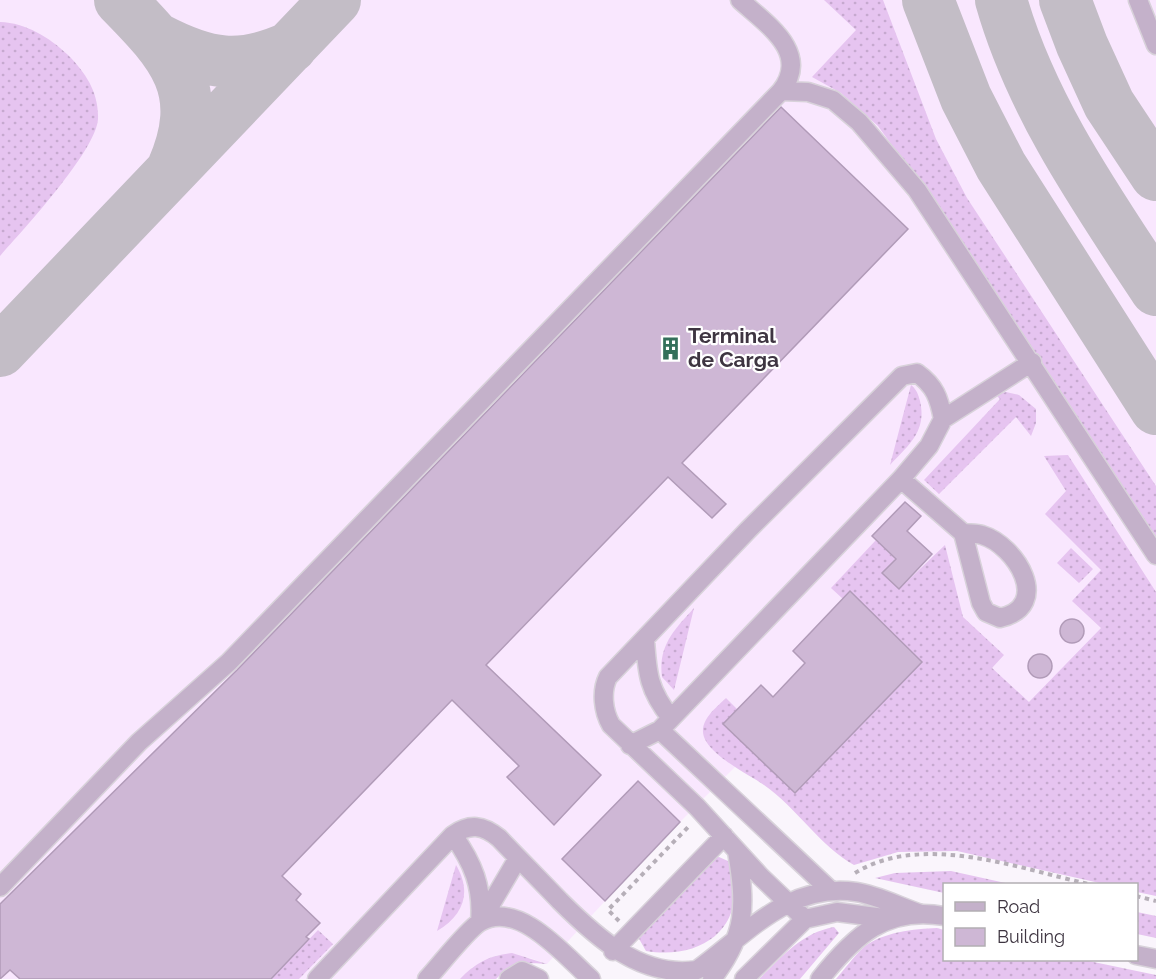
<svg xmlns="http://www.w3.org/2000/svg" width="1156" height="979" viewBox="0 0 1156 979" font-family="Raleway,sans-serif">
	<style>
		.built { fill: #f9e7fe }
		.grass { fill: url(#grass-dots) }
		.lines { fill: none; stroke-linecap: round; stroke-linejoin: round }
		.taxiway { stroke: #c3bdc6; stroke-width: 52 }
		.building { fill: #ceb7d5; stroke: #b19bb8; stroke-width: 1.5 }
		.minor-casing { stroke: #d8d2da; stroke-width: 21 }
		.path { stroke: #b6afb8; stroke-width: 4; stroke-dasharray: 4.5 4.5; stroke-linecap: butt }
		.minor { stroke: #c4b1ca; stroke-width: 18 }
		.labels { text-anchor: middle; stroke-width: 4.5; stroke-linejoin: round; paint-order: stroke }
		.poi-label { font-size: 21px; font-weight: bold; fill: #3e3541; stroke: #fff; text-anchor: start }
	</style>
	<defs>
		<pattern id="grass-dots" width="8" height="8" patternUnits="userSpaceOnUse" patternTransform="scale(1.5)"><rect width="8" height="8" fill="#e6c4f0"/><path d="M2 2h.1M6 6h.1" fill="none" stroke="#c6a9cf" stroke-width="1.8" stroke-linecap="round"/></pattern>
	</defs>
	<rect width="100%" height="100%" fill="#faf5fc"/>
	<path class="built" d="M0 0H1156V631L1007 746 866 721 795 793 751 751 680 822 638 781 562 859 605 901 547 964 530 958 497 955 471 968 482 979H0Z"/>
	<path class="grass" d="M824 0H883L936 139 967 198 1156 486V547L931 199 878 126 841 93 812 77 856 30Z
		M0 22C26 23 49 37 68 55 86 73 99 93 98 119 96 151 23 230 0 256Z
		M911 385C917 390 918 394 920 401 927 431 909 445 890 465Z
		M1006 392 1019 395 1036 409V423L1031 436 1016 417 939 494 924 480 1000 399 996 395Z
		M1068 455 1156 592V896L1137 892 1136 884H1104L957 851 898 852 854 865C820 846 797 808 764 785 750 775 704 753 703 732 702 718 717 707 726 698L737 709 723 724 795 793 922 662 850 592 843 599 831 588 876 540 895 559 882 573 899 589 945 545 963 617 1004 655 992 668 1029 702 1101 628 1072 601 1101 570 1045 514 1066 491 1044 456Z
		M1071 548 1093 569 1079 583 1057 563Z
		M694 608 674 690 662 677C658 646 674 630 694 608Z
		M719 857 728 861C752 922 706 961 646 951L638 937 711 858Z
		M456 865C472 892 464 915 437 931Z
		M951 871 1010 884H944V893L875 878 895 873Z
		M1137 912 1156 916V938L1137 934Z
		M834 927 839 933 800 979H759C782 957 801 933 834 927Z
		M937 928 944 930V960H1084L1156 975V979H836C845 969 854 956 864 947 883 932 914 929 937 928Z
		M318 930 333 944 299 979H271Z
		M512 953 547 964C525 962 512 963 496 979H460C475 963 490 955 512 953Z"/>
	<g class="lines">
		<path class="taxiway" d="M120 0C174 55 207 90 172 170
			M928 0 966 98 1001 166 1156 409
			M1001 0C1031 106 1096 199 1156 290
			M1065 0 1082 45 1109 104 1156 175
			M158 39C208 65 240 70 291 47
			M0 351 335 0"/>
	</g>
	<path class="building" d="M781 107 908 229 682 463 726 504 712 518 668 477 486 665 601 775 554 825 507 777 519 766 452 700 282 876 301 894 296 900 320 923 306 937 309 939 271 979H20L10 970 0 979V904L237 670Z
		M905 502 921 516 907 531 932 554 899 589 882 573 896 559 872 536Z
		M850 591 922 662 795 793 723 724 761 685 773 697 805 663 793 651Z
		M1060 631a12 12 0 1 1 24 0a12 12 0 1 1-24 0Z
		M1028 666a12 12 0 1 1 24 0a12 12 0 1 1-24 0Z
		M638 781 680 822 605 901 562 859Z"/>
	<g class="lines">
		<defs>
			<path id="minor" d="M740 0C766 24 811 52 781 91L808 92 833 100 859 122 917 190 1156 555
				M1138 0 1156 45
				M901 479 963 533 981 603 986 612 1000 618C1053 606 1016 545 982 535 976 533 969 534 963 533
				M645 639C647 674 649 691 671 718
				M660 730 830 890
				M630 745 660 730 901 479 929 446 943 419 1032 362
				M453 835C473 863 483 887 480 922
				M0 887 139 742 229 662 781 91
				M805 919 760 876 697 807 611 725C603 711 601 691 608 677L748 530 902 376 917 373C935 386 939 398 943 419
				M481 921 518 858
				M613 951 724 836
				M1136 955 1156 959
				M317 979 453 835C470 823 483 825 499 838 519 859 540 880 560 901 595 936 641 979 697 970 746 935 789 882 856 892 877 895 900 907 921 914
				M427 979C440 965 466 931 480 922 519 899 565 956 591 979
				M509 979 522 971 539 979
				M712 979C747 934 746 906 737 851
				M744 979 805 919 837 912 892 919
				M820 979C854 936 886 906 944 916"/>
		</defs>
		<use href="#minor" class="minor-casing"/>
		<path class="path" d="M855 873C921 832 1018 868 1088 884
			M1136 896 1156 901
			M619 921 608 910 690 825"/>
		<use href="#minor" class="minor"/>
	</g>
	<defs>
		<symbol id="building-bare" viewBox="-9 -9 18 18"><path d="M-4-6H4V6H1V3H-1V6H-4ZM-2.5-4.3h1.7v1.8h-1.7ZM.8-4.3h1.7v1.8H.8ZM-2.5-1h1.7V.8h-1.7ZM.8-1h1.7V.8H.8Z" fill="#336f5a" stroke="#fff" stroke-width="2.5" paint-order="stroke"/></symbol>
	</defs>
	<g fill-rule="evenodd">
		<use href="#building-bare" x="654" y="332" width="33" height="33"/>
	</g>
	<g class="labels">
		<g class="poi-label">
			<text x="688" y="343">Terminal<tspan x="688" dy="24">de Carga</tspan></text>
		</g>
	</g>
	<rect x="943" y="883" width="195" height="78" fill="#ffffff" stroke="#b2aeb3" stroke-width="1.5"/>
	<rect x="955" y="902" width="30" height="9" fill="#c4b1ca" stroke="#b2aeb3" stroke-width="1.5"/>
	<text x="997" y="913" font-size="18" fill="#3e3541">Road</text>
	<rect x="955" y="928" width="30" height="18" fill="#ceb7d5" stroke="#b2aeb3" stroke-width="1.5"/>
	<text x="997" y="943" font-size="18" fill="#3e3541">Building</text>
</svg>
